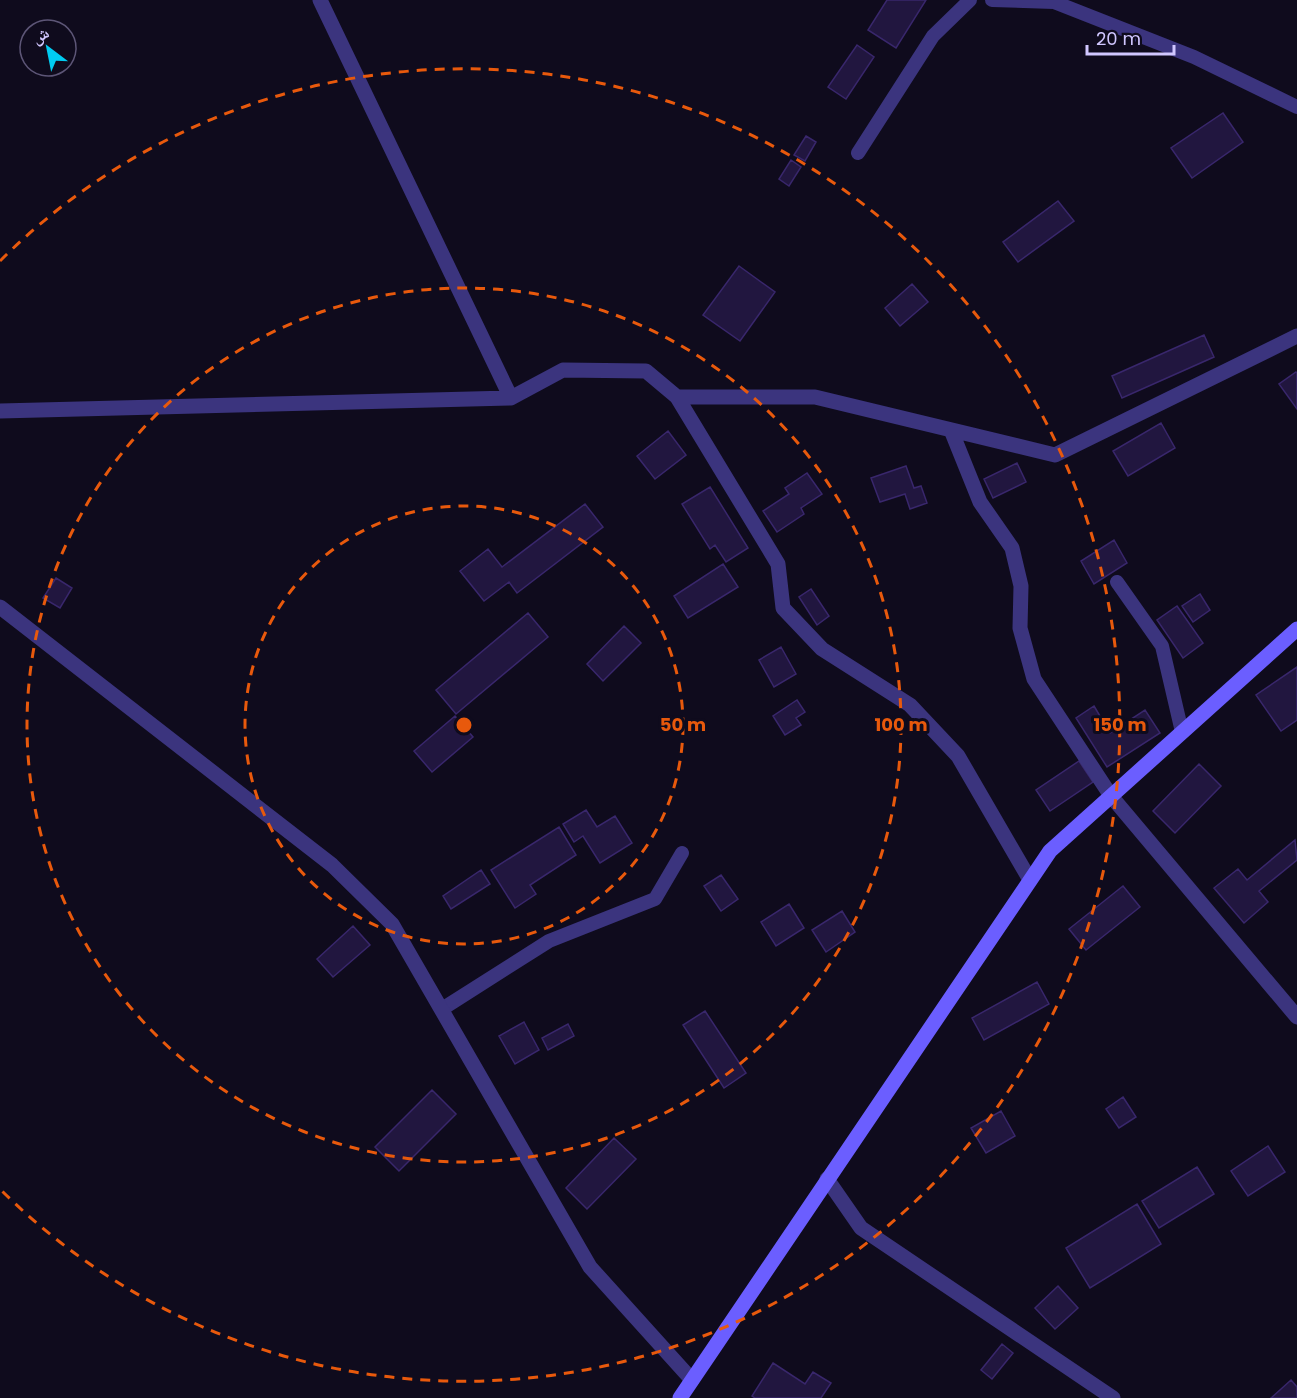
<svg xmlns="http://www.w3.org/2000/svg" width="1297" height="1398" viewBox="0 0 1297 1398" font-family="Poppins,'Noto Naskh Arabic',sans-serif">
	<style>
		.building { fill: #21163f; stroke: #39276c; stroke-width: 1.5 }
		.lines { fill: none; stroke-linecap: round; stroke-linejoin: round }
		.lane { stroke: #3b347e; stroke-width: 14 }
		.street { stroke: #3b347e; stroke-width: 15 }
		.secondary { stroke: #6b5eff; stroke-width: 15 }
		.ring { fill: none; stroke: #e8590c; stroke-width: 3; stroke-dasharray: 10 8 }
		.centre { fill: #e8590c; stroke: #0f0b1d; stroke-width: 3 }
		.ring-label { font-size: 18px; text-anchor: middle; font-weight: bold; fill: #e8590c; stroke: #0f0b1d; stroke-width: 6; stroke-linejoin: round; paint-order: stroke }
	</style>
	<rect width="100%" height="100%" fill="#0f0b1d"/>
	<path class="building" d="M887 0H926L896 48 868 30Z
		M857 45 874 57 846 99 828 87Z
		M1223 113 1243 142 1192 178 1171 148Z
		M806 136 816 142 805 161 794 155Z
		M791 160 801 167 789 186 779 179Z
		M1058 201 1074 221 1018 262 1003 242Z
		M739 266 775 292 740 341 703 315Z
		M912 284 928 302 900 326 885 308Z
		M1204 335 1214 357 1122 398 1112 376Z
		M1296 372 1297 373V409L1279 384Z
		M1161 423 1175 448 1128 476 1113 451Z
		M668 431 686 455 655 479 637 456Z
		M1017 463 1026 482 993 498 984 479Z
		M906 466 914 488 921 486 927 503 910 509 905 494 880 502 871 478Z
		M807 473 822 494 801 508 804 514 777 532 763 511 789 494 785 488Z
		M710 487 748 548 726 562 715 545 710 549 682 504Z
		M585 504 603 527 517 593 509 582 484 601 460 571 488 549 502 567Z
		M1114 540 1127 563 1094 584 1081 561Z
		M723 564 738 587 688 618 674 596Z
		M56 578 72 588 60 608 43 598Z
		M811 589 829 616 817 625 799 597Z
		M1200 594 1210 610 1193 622 1182 606Z
		M1177 606 1203 643 1183 658 1157 620Z
		M528 613 548 637 456 714 436 690Z
		M624 626 641 643 603 681 587 664Z
		M781 647 796 674 774 687 759 660Z
		M1297 667V720L1281 731 1256 695Z
		M797 700 805 712 796 718 801 725 785 735 773 716Z
		M1094 706 1110 733 1145 710 1160 733 1107 767 1076 718Z
		M455 716 473 737 432 772 414 751Z
		M1079 761 1093 782 1050 811 1036 790Z
		M1199 764 1221 786 1175 833 1153 811Z
		M586 810 597 827 615 816 632 843 600 863 583 836 574 842 563 824Z
		M559 827 576 855 530 885 536 894 515 908 491 870Z
		M1295 840 1297 860 1259 891 1268 902 1244 923 1214 888 1238 869 1247 880Z
		M481 870 490 884 451 909 443 896Z
		M721 875 738 899 721 911 704 886Z
		M1123 886 1140 907 1086 950 1069 929Z
		M789 904 804 928 776 946 761 922Z
		M842 911 855 932 826 952 812 930Z
		M353 926 370 945 333 977 317 959Z
		M1037 982 1049 1004 984 1040 972 1018Z
		M705 1011 746 1073 724 1088 683 1025Z
		M524 1022 539 1050 515 1064 499 1036Z
		M568 1024 574 1036 548 1050 542 1038Z
		M432 1090 456 1114 399 1171 375 1147Z
		M1123 1097 1136 1117 1119 1128 1106 1109Z
		M1001 1111 1015 1136 986 1153 971 1128Z
		M614 1138 636 1159 587 1209 566 1188Z
		M1268 1146 1285 1172 1248 1196 1231 1171Z
		M1197 1167 1214 1194 1159 1228 1142 1201Z
		M1137 1204 1161 1244 1090 1288 1066 1248Z
		M1058 1286 1078 1308 1055 1329 1035 1308Z
		M1002 1344 1013 1353 992 1379 981 1370Z
		M773 1363 805 1384 813 1372 831 1383 821 1398H755L752 1396Z
		M1291 1380 1297 1387V1398H1271Z"/>
	<g class="lines">
		<path class="lane" d="M992 0 1054 2 1194 57 1297 107
			M858 153 933 36 970 0
			M1117 582 1162 646 1182 732
			M442 1009 549 941 655 899 682 853"/>
		<path class="street" d="M320 0 511 398
			M677 397 778 564 783 608 822 649 910 705 958 756 1030 880
			M0 411 511 398 563 370 646 371 677 397H815L1055 455 1297 336
			M951 430 980 502 1012 548 1021 586 1020 628 1034 679 1111 796 1297 1017
			M0 607 332 865 392 924 590 1267 692 1380
			M827 1179 861 1228 1113 1398"/>
		<path class="secondary" d="M680 1398 1050 851 1297 629"/>
	</g>
	<g class="ring">
		<circle cx="464" cy="725" r="219"/>
		<circle cx="464" cy="725" r="437"/>
		<path d="M0 261A656 656 0 1 1 0 1189"/>
	</g>
	<circle cx="464" cy="725" r="9" class="centre"/>
	<g class="ring-label">
		<text x="683" y="731">50 m</text>
		<text x="901" y="731">100 m</text>
		<text x="1120" y="731">150 m</text>
	</g>
	<g transform="translate(48 48) rotate(328)"><circle r="28" fill="#0f0b1d" stroke="#5d5677" stroke-width="1.5"/>
	<path d="M0-4.5L10 22L0 15L-10 22Z" fill="#00ccf2"/>
	<text y="-9" font-size="16" font-weight="bold" text-anchor="middle" fill="#d1c7ff">ش</text>
	</g>
	<path d="M1087 45v9h87v-9" fill="none" stroke="#d1c7ff" stroke-width="3"/>
	<text x="1096" y="45" font-size="18" fill="#d1c7ff" stroke="#0f0b1d" stroke-width="4.5" paint-order="stroke">20 m</text>
</svg>
